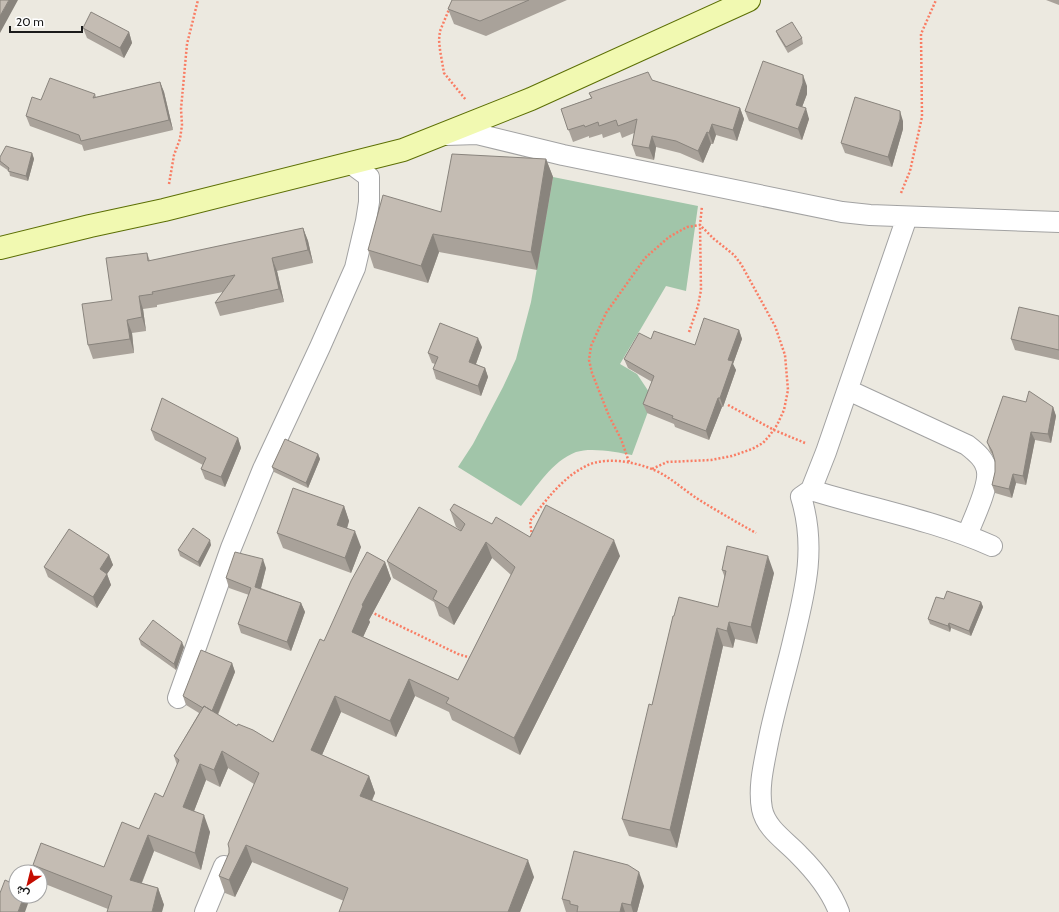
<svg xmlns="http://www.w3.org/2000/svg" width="1059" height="912" viewBox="0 0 1059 912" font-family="Cabin,Vazirmatn,sans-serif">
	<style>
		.cemetery { fill: #a1c5a9 }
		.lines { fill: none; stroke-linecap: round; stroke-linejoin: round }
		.street-casing { stroke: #a2a2a2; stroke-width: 22 }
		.secondary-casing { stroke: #5c6f05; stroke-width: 24 }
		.path { stroke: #f97d64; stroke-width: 2.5; stroke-dasharray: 2 2; stroke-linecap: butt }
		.street { stroke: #fff; stroke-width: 20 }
		.secondary { stroke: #f1f9b1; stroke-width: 22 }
		.wall { fill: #a9a29a }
		.shaded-wall { fill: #89847d }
		.building { fill: #c4bcb3; stroke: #89847d }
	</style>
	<rect width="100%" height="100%" fill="#ece9e0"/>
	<path class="cemetery" d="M553 177 698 206 686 291 666 286 620 364 637 374 653 398 632 455C617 452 591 447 576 452 552 461 537 487 521 506L458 467 473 444 503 387 516 359 531 302Z"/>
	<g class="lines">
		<defs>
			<path id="street" d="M446 135 477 134 563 155 842 212 870 215 1059 222
				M848 390 967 445C976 452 986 460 987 472 989 487 973 520 967 535
				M811 490C872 509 934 520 992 546
				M178 698 231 548 263 469 320 347 355 268 366 221 369 202V177L350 163
				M205 912 224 866
				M839 912C831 891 815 871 799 855 786 841 766 829 762 809 758 787 764 764 768 743 775 707 786 672 794 637 806 588 816 546 801 497L811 490 826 452 907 217"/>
			<path id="secondary" d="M0 248 90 226 164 210 403 150 531 99 749 0"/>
		</defs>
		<use href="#street" class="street-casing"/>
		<use href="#secondary" class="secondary-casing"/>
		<path class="path" d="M450 7 440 31 439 40 440 50 444 73 466 100
			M169 184 174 155 180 139 182 125 181 109 187 44 198 0
			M901 193 910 171 922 117 921 34 936 0
			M689 332 698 306 701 290 700 225 702 206
			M728 405 774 430 805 443
			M629 462 621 439 609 416 592 373 589 360 591 346 606 313 645 258 669 237 687 227 700 225 714 239 734 255 741 264 775 326 785 355 788 390 784 410 777 425 770 435 763 443 752 449 732 456 711 460 667 462 652 469
			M532 536 530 521C546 500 562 478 586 466 607 455 644 463 664 475 677 483 688 493 701 501 719 512 738 523 756 533
			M371 612 458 654 471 658"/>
		<use href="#street" class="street"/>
		<use href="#secondary" class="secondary"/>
	</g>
	<path class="wall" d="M452 0H567L486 36 454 24 448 9Z
		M1046 0H1059V5Z
		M83 28 129 32 132 43 124 58 87 38Z
		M776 31 802 38 803 44 788 53 778 36Z
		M652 80 740 108 744 119 737 141 716 135 713 144H711L703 163 680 153 656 147 654 160 636 156 632 145 634 133 622 138 620 132 603 138 602 134 589 138V136L573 142 561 109 591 98 589 93Z
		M160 82 164 92 173 130 84 151 82 145 30 126 26 116 41 100 95 94 96 97Z
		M807 86V94L802 107 809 119 802 140 749 121 745 111Z
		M903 121V129L892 167 845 153 841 143Z
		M32 153 34 159 28 181 10 176 9 171 0 165V157Z
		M546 159 553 177 537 270 439 252 428 283 374 268 368 250Z
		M303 228 308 241 313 263 277 271 284 302 220 316 215 303 223 292 157 305V307L143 309 146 331 132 333 134 353 93 359 88 345 112 300 147 253 150 261Z
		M1059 316V360L1015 350 1011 339Z
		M739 330 742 339 733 364 736 370 723 407H722L709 440 675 427 674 424 647 413 643 404 652 382 628 368 624 359 651 339 695 345Z
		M482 347 476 364 485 368 488 377 481 396 436 379 433 369 435 364 432 363 428 353Z
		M1026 402 1053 407 1056 416 1051 443 1035 440 1026 485 1016 483 1012 498 995 493 992 485 995 472V461L994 457 990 451 987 442Z
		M151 430 238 438 241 448 225 487 205 479 201 469 203 465 155 440Z
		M318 454 320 459 308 488 274 472 272 467Z
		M344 506 349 521 347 529 361 547 351 573 283 548 277 533Z
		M450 510 530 537 620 556 520 755 452 720 449 712 415 696 396 737 341 712 322 755 369 776 375 793 372 801 534 877 520 912H339L344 901 252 862 235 897 225 893 219 876 229 853 254 784 228 768 220 787 206 780 194 811 210 832 201 870 154 851 142 883 158 888 164 905 108 909 40 882V872H35L33 865 104 867 139 829 163 797 177 765 174 756 199 713 186 705 183 696 232 663 235 672 218 715 237 726 273 742 324 641 385 562 391 579 369 620 370 622 363 637 458 680 511 575 492 558 454 625 439 616 434 602 393 578 387 561 460 530 456 527Z
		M211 545 200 567 180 556 178 550Z
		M109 555 113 565 107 574 111 585 97 608 48 577 44 567Z
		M266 568 261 588 301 603 305 612 291 651 241 633 238 624 249 595 229 588 226 578Z
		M722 570 774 573 757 644 735 639 733 648 723 646 677 848 629 836 622 819 652 705 674 616 718 607 725 578Z
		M944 599 981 602 983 607 971 636 951 628 950 632 930 624 928 619Z
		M139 639 184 647 176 670 141 645Z
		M644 886 637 912H566L562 899Z"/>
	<path class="shaded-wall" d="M9 0H18L0 33V16Z
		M129 32 132 43 124 58 120 48Z
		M803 75 807 86V94L799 115 796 105Z
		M160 82 164 92 173 130 169 120Z
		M740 108 744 119 737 141 733 130Z
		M806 108 809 119 802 140 798 129Z
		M900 111 903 121V129L892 167 888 157Z
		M712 124 716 135 713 144 709 133Z
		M707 132 711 144 703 163 698 151Z
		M652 136 656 147 654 160 649 148Z
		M32 153 34 159 28 181 26 176Z
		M546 159 553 177 537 270 531 252Z
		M303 228 308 241 313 263 308 250Z
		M433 234 439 252 428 283 421 266Z
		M272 258 277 271 284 302 279 289Z
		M139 296 143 309 146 331 142 317Z
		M127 320 132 333 134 353 130 339Z
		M739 330 742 339 733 364 736 370 723 407 720 398 728 360Z
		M478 338 482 347 473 372 469 362Z
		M485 368 488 377 481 396 478 386Z
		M718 398 722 407 709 440 706 431Z
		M1053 407 1056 416 1051 443 1048 434Z
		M1031 432 1035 440 1026 485 1023 476Z
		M238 438 241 448 225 487 221 477Z
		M318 454 320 459 308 488 306 483Z
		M1013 474 1016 483 1012 498 1009 489Z
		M344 506 349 521 343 540 337 525Z
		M355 531 361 547 351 573 345 558Z
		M210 540 211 545 200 567 198 562Z
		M614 540 620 556 520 755 514 738Z
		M486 542 492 558 454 625 448 608Z
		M109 555 113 565 103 580 100 569Z
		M768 556 774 573 757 644 751 627Z
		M263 559 266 568 259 596 255 587Z
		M385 562 391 579 369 620 370 622 358 648 352 632 362 605Z
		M107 574 111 585 97 608 93 597Z
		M981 602 983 607 971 636 969 631Z
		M301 603 305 612 291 651 287 642Z
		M729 622 735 639 733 648 727 631Z
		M949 623 951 628 950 632 948 626Z
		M717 628 723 646 677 848 670 830Z
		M182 642 184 647 176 670 174 664Z
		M232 663 235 672 214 723 211 714Z
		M409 679 415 696 396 737 390 721Z
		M335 696 341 712 317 766 311 750Z
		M222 751 228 768 220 787 214 770Z
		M200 764 206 780 189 824 183 807Z
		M369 776 375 793 366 813 360 796Z
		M204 815 210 832 201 870 195 853Z
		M148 835 154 851 136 897 130 880Z
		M246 845 252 862 235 897 229 880Z
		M528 860 534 877 520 912H508Z
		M639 872 644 886 637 912H633L631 905Z
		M158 888 164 905 162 912H152Z
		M24 896H29L30 898 25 912H18Z
		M622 903 625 912H620Z"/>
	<path class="building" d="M0 0H9L0 16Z
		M452 0H529L480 21 448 9Z
		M91 12 129 32 120 48 83 28Z
		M792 22 802 38 786 47 776 31Z
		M763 61 803 75V83L796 105 806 108 798 129 745 111Z
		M648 72 652 80 740 108 733 130 712 124 709 133 707 132 698 151 676 141 652 136 649 148 632 145 637 119 618 126 616 120 599 126 598 122 585 127 584 125 568 130 561 109 592 98 589 93Z
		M50 78 95 94 93 98 160 82 169 120 81 141 79 135 26 116 32 97 41 100Z
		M855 97 900 111V119L888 157 841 143Z
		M6 146 32 153 26 176 8 171 9 168 0 161V157Z
		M452 154 546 159 531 252 433 234 421 266 368 250 383 195 441 212Z
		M303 228 308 250 272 258 279 289 215 303 235 275 152 292 153 294 139 296 142 317 127 320 130 339 88 345 82 304 112 300 106 258 147 253 148 261Z
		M1019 307 1059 316V350L1011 339Z
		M704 318 739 330 728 360 733 361 720 398H718L706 431 672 418 673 416 643 404 654 376 624 359 639 333 651 339 654 331 695 345Z
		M440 323 478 338 469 362 485 368 478 386 433 369 438 357 428 353Z
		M1029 391 1053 407 1048 434 1031 432 1023 476 1013 474 1009 489 992 485 995 472V461L992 451 987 442 1003 396 1026 402Z
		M162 398 238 438 221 477 201 469 206 458 151 430Z
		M285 439 318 454 306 483 272 467Z
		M293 488 344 506 337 525 355 531 345 558 277 533Z
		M454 504 492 524 496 517 530 537 546 505 614 540 514 738 446 703 449 698 409 679 390 721 335 696 311 750 369 776 360 796 528 860 508 912H339L348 888 246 845 229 880 219 876 229 853V848L228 844 259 773 222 751 214 770 200 764 183 807 204 815 195 853 148 835 130 880 158 888 152 912H107L112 896 33 865 41 843 104 867 122 822 139 829 155 793 163 797 179 760 174 756 204 706 237 726 238 724 253 730 273 742 320 639 324 641 351 581 367 552 385 562 362 605 363 606 352 632 458 680 515 567 486 542 448 608 433 599 437 591 387 561 419 507 461 531 465 524 450 510Z
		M193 528 210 540 198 562 178 550Z
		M69 529 109 555 100 569 107 574 93 597 44 567Z
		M727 546 768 556 751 627 729 622 727 631 717 628 670 830 622 819 649 704 652 705 673 616H674L679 597 718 607 726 571 722 570Z
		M235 552 263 559 255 587 301 603 287 642 238 624 251 588 226 578Z
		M947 591 981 602 969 631 949 623 948 626 928 619 936 597 944 599Z
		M153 620 182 642 174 664 139 639Z
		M201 650 232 663 212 711 204 706 203 708 183 696Z
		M574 851 628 865 639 872 631 905 622 903 620 912H577L578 906 570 904V901L562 899Z
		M5 880 16 885V896H24L18 912H0V893Z"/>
	<g transform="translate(28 884) rotate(215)"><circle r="19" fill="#ffffff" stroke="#a4a4a4"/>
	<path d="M0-3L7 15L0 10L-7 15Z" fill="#c50d00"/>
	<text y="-6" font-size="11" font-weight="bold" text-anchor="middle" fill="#1b1b1b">ش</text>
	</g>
	<path d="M10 26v6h72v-6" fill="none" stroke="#1b1b1b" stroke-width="2"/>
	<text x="16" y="26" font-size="12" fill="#1b1b1b" stroke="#ffffff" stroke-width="3" paint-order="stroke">20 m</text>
</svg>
